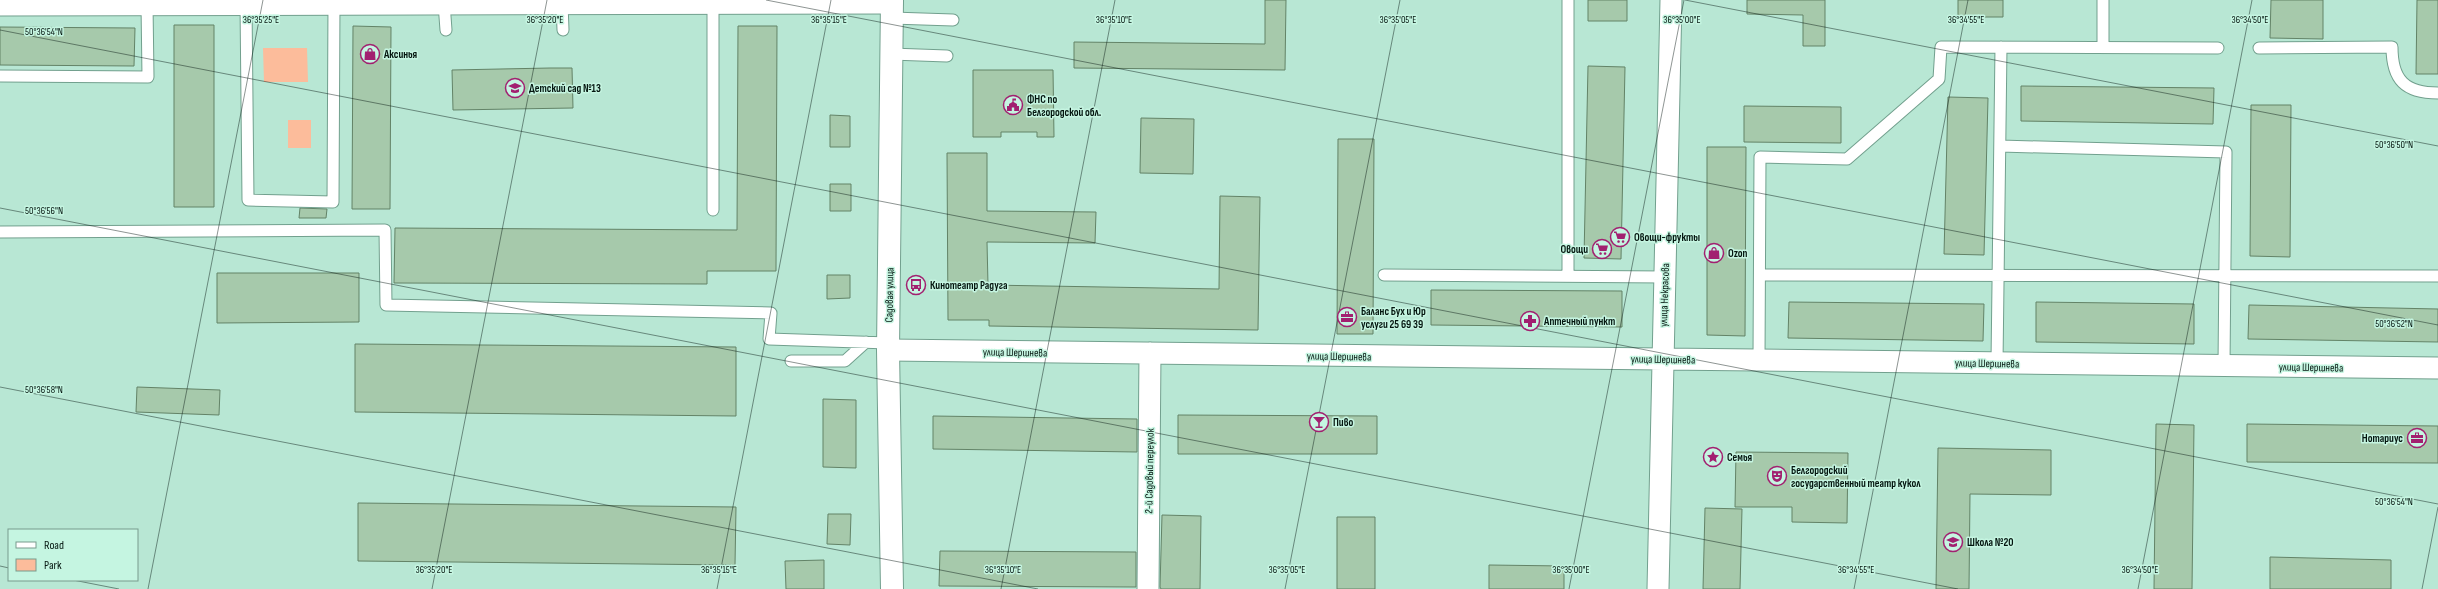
<svg xmlns="http://www.w3.org/2000/svg" width="2438" height="589" viewBox="0 0 2438 589" font-family="'Sofia Sans Condensed',sans-serif">
	<style>
		.green { fill: #fcbc9b }
		.building { fill: #a6c9ab; stroke: #638367 }
		.lines { fill: none; stroke-linecap: round; stroke-linejoin: round }
		.service-casing { stroke: #72a08e; stroke-width: 13 }
		.minor-casing { stroke: #72a08e; stroke-width: 23 }
		.secondary-casing { stroke: #72a08e; stroke-width: 24 }
		.service { stroke: #fff; stroke-width: 11 }
		.minor { stroke: #fff; stroke-width: 21 }
		.secondary { stroke: #fff; stroke-width: 22 }
		.ticks { fill: none; stroke: #04150f; stroke-width: 1; stroke-opacity: 0.45 }
		.labels { text-anchor: middle; stroke-width: 3; stroke-linejoin: round; paint-order: stroke }
		.poi-label { font-size: 11px; font-weight: bold; fill: #04150f; stroke: #c5f5e1; text-anchor: start }
		.street-label { font-size: 11px; fill: #04150f; stroke: #c5f5e1 }
		.ticks-label { font-size: 10px; text-anchor: middle; fill: #04150f; stroke: #c5f5e1; stroke-width: 3; stroke-linejoin: round; paint-order: stroke }
	</style>
	<rect width="100%" height="100%" fill="#b8e7d4"/>
	<path class="green" d="M307 48 308 82H264L263 48Z
		M288 120H311V148H288Z"/>
	<path class="building" d="M1265 0H1286L1285 70 1074 68V42L1265 44Z
		M1588 0H1627V21H1588Z
		M1747 0H1825V46H1803V15L1747 14Z
		M1958 0H2003V17H1958Z
		M2271 0H2323V39L2270 38Z
		M2417 0H2438V74H2416Z
		M174 25H214V207H174Z
		M353 26 391 27 390 209H352Z
		M738 26H777L776 271H707V284L394 283 395 228 737 230Z
		M0 27 135 28 134 66 0 65Z
		M1588 66 1625 67 1621 259 1584 258Z
		M550 68H572L573 108 453 110 452 70Z
		M973 70H1053L1054 137H1037V132H1001V137H973Z
		M2021 86 2214 88 2213 124 2021 121Z
		M1948 97 1988 98 1984 255 1944 254Z
		M2251 105H2291L2290 257 2250 256Z
		M1744 106 1841 107V143L1744 142Z
		M830 115 850 116V147H830Z
		M1141 118 1194 119 1193 174 1140 173Z
		M1338 139H1374L1373 334H1337Z
		M1707 147H1746L1745 336 1707 335Z
		M947 153H987V211L1096 212 1095 243 987 242 988 285 1219 289 1220 196 1260 197 1258 330 989 326V320H948Z
		M830 184H851V211H830Z
		M300 208 327 209 326 218H299Z
		M217 273H359V322L217 323Z
		M827 275H850V298L827 299Z
		M1431 290 1622 291V327L1431 325Z
		M1789 302 1984 304 1983 341 1788 338Z
		M2036 302 2194 304V344L2036 342Z
		M2249 305 2438 309V342L2248 339Z
		M355 344 736 347V416L355 412Z
		M137 387 220 390 219 415 136 412Z
		M823 399 856 400V468L823 467Z
		M1178 415 1377 416V454H1178Z
		M933 416 1137 419V452L933 449Z
		M2156 424 2194 425 2192 589H2154Z
		M2247 424 2438 426V463L2247 462Z
		M1938 448 2051 450V495L1970 494 1969 589H1936Z
		M1736 452 1848 453 1847 523 1792 522V507H1735Z
		M358 503 736 507 735 565 358 561Z
		M1705 508 1742 509 1740 589H1703Z
		M828 514H851L850 545 827 544Z
		M1162 515 1201 516 1200 589H1161L1160 587Z
		M1337 517H1375V589H1337Z
		M940 551 1136 552V587L939 586Z
		M2270 557 2391 560V589H2270Z
		M824 560V589H786L785 561Z
		M1489 565 1564 566V589H1489Z"/>
	<g class="lines">
		<defs>
			<path id="service" d="M2103 0V47
				M444 3 446 30
				M562 3 563 30
				M246 4 248 200 333 202 334 3
				M892 18 953 20
				M2259 48 2392 47C2392 80 2405 93 2438 93
				M891 54 947 56
				M0 76 148 77 147 4
				M2000 146 2226 152 2224 366
				M713 210V3
				M0 232 385 230 386 305 771 313 769 339 888 343
				M1384 275 1665 277
				M1760 275 2438 276
				M1568 276V0
				M1759 360 1760 157 1847 159 1939 79 1941 47 2218 48
				M791 361H845L866 342
				M1997 363 2001 47"/>
			<path id="minor" d="M0 5 892 3
				M888 350 2438 368
				M1148 589 1150 353
				M1658 589 1671 0"/>
			<path id="secondary" d="M892 589 888 350 892 0"/>
		</defs>
		<use href="#service" class="service-casing"/>
		<use href="#minor" class="minor-casing"/>
		<use href="#secondary" class="secondary-casing"/>
		<use href="#service" class="service"/>
		<use href="#minor" class="minor"/>
		<use href="#secondary" class="secondary"/>
	</g>
	<path class="ticks" d="M766 0 2438 325M1685 0 2438 146M0 30 2438 504M0 208 1958 589M0 387 1038 589M0 566 9 568M73 580 119 589M148 589 263 0M432 589 547 0M717 589 831 0M1001 589 1115 0M1285 589 1400 0M1569 589 1684 0M1854 589 1968 0M2138 589 2252 0M2422 589 2438 507"/>
	<defs>
		<symbol id="shop-ring" viewBox="-11 -11 22 22"><circle r="9.5" fill="#c5f5e1" stroke="#a22070" stroke-width="1.5"/><path d="M-5-2.5h2.3a2.7 3.5 0 0 1 5.4 0H5L5.5 6h-11ZM-1.5-2.5h3a1.5 2.3 0 0 0-3 0Z" fill="#a22070"/></symbol>
		<symbol id="school-ring" viewBox="-11 -11 22 22"><circle r="9.5" fill="#c5f5e1" stroke="#a22070" stroke-width="1.5"/><path d="M0-5L7-2L0 1L-7-2ZM-4 1L0 2.5L4 1V4Q0 6-4 4Z" fill="#a22070"/></symbol>
		<symbol id="civic-ring" viewBox="-11 -11 22 22"><circle r="9.5" fill="#c5f5e1" stroke="#a22070" stroke-width="1.5"/><path d="M-.6-6.5H3V-4.5H.6V-3L4-1V1h2V6H-6V1h2V-1L-.6-3ZM-1.2 2.5V6h2.4V2.5Z" fill="#a22070"/></symbol>
		<symbol id="supermarket-ring" viewBox="-11 -11 22 22"><circle r="9.5" fill="#c5f5e1" stroke="#a22070" stroke-width="1.5"/><path d="M-6-5.5h2.5l.6 2H6L4.5 2H-2.5L-4.4-4H-6ZM-1.5 3.2a1.3 1.3 0 1 0 .1 0ZM3 3.2a1.3 1.3 0 1 0 .1 0Z" fill="#a22070"/></symbol>
		<symbol id="bus-ring" viewBox="-11 -11 22 22"><circle r="9.5" fill="#c5f5e1" stroke="#a22070" stroke-width="1.5"/><path d="M-5-6H5V4H4V6H2V4H-2V6H-4V4H-5ZM-3.5-4V0h7V-4ZM-3.5 1.2v1.5H-2V1.2ZM2 1.2v1.5H3.5V1.2Z" fill="#a22070"/></symbol>
		<symbol id="office-ring" viewBox="-11 -11 22 22"><circle r="9.5" fill="#c5f5e1" stroke="#a22070" stroke-width="1.5"/><path d="M-6-3h4V-5.5h4V-3h4V5H-6ZM-1-4.5V-3h2v-1.5ZM-6 0V1H6V0Z" fill="#a22070"/></symbol>
		<symbol id="pharmacy-ring" viewBox="-11 -11 22 22"><circle r="9.5" fill="#c5f5e1" stroke="#a22070" stroke-width="1.5"/><path d="M-2-6h4v4h4v4h-4v4h-4v-4h-4v-4h4Z" fill="#a22070"/></symbol>
		<symbol id="bar-ring" viewBox="-11 -11 22 22"><circle r="9.5" fill="#c5f5e1" stroke="#a22070" stroke-width="1.5"/><path d="M-6-5H6L.8 .8V4.5H3.5V6h-7V4.5H-.8V.8Z" fill="#a22070"/></symbol>
		<symbol id="sight-ring" viewBox="-11 -11 22 22"><circle r="9.5" fill="#c5f5e1" stroke="#a22070" stroke-width="1.5"/><path d="M0-6L1.8-2.2L6-1.7L2.9 1.2L3.7 5.4L0 3.3L-3.7 5.4L-2.9 1.2L-6-1.7L-1.8-2.2Z" fill="#a22070"/></symbol>
		<symbol id="theatre-ring" viewBox="-11 -11 22 22"><circle r="9.5" fill="#c5f5e1" stroke="#a22070" stroke-width="1.5"/><path d="M-5-5.5Q0-4 5-5.5V0Q5 5 0 6Q-5 5-5 0ZM-3.3-2.5H-1v1.5H-3.3ZM1-2.5H3.3v1.5H1ZM-2.8 1Q0 5.5 2.8 1Z" fill="#a22070"/></symbol>
	</defs>
	<g fill-rule="evenodd">
		<use href="#shop-ring" x="359" y="43" width="22" height="22"/>
		<use href="#school-ring" x="504" y="77" width="22" height="22"/>
		<use href="#civic-ring" x="1002" y="94" width="22" height="22"/>
		<use href="#supermarket-ring" x="1609" y="226" width="22" height="22"/>
		<use href="#supermarket-ring" x="1591" y="238" width="22" height="22"/>
		<use href="#shop-ring" x="1703" y="242" width="22" height="22"/>
		<use href="#bus-ring" x="905" y="274" width="22" height="22"/>
		<use href="#office-ring" x="1336" y="306" width="22" height="22"/>
		<use href="#pharmacy-ring" x="1519" y="310" width="22" height="22"/>
		<use href="#bar-ring" x="1308" y="411" width="22" height="22"/>
		<use href="#office-ring" x="2406" y="427" width="22" height="22"/>
		<use href="#sight-ring" x="1702" y="446" width="22" height="22"/>
		<use href="#theatre-ring" x="1766" y="465" width="22" height="22"/>
		<use href="#school-ring" x="1942" y="531" width="22" height="22"/>
	</g>
	<g class="labels">
		<g class="poi-label">
			<text x="384" y="58">Аксинья</text>
			<text x="529" y="92">Детский сад №13</text>
			<text x="1027" y="103">ФНС по<tspan x="1027" dy="13">Белгородской обл.</tspan></text>
			<text x="1634" y="241">Овощи-фрукты</text>
			<text x="1588" y="253" text-anchor="end">Овощи</text>
			<text x="1728" y="257">Ozon</text>
			<text x="930" y="289">Кинотеатр Радуга</text>
			<text x="1361" y="315">Баланс Бух и Юр<tspan x="1361" dy="13">услуги 25 69 39</tspan></text>
			<text x="1544" y="325">Аптечный пункт</text>
			<text x="1333" y="426">Пиво</text>
			<text x="2403" y="442" text-anchor="end">Нотариус</text>
			<text x="1727" y="461">Семья</text>
			<text x="1791" y="474">Белгородский<tspan x="1791" dy="13">государственный театр кукол</tspan></text>
			<text x="1967" y="546">Школа №20</text>
		</g>
		<g class="street-label">
			<text transform="translate(889 295) rotate(-89)" y="4">Садовая улица</text>
			<text transform="translate(1664 295) rotate(-88)" y="4">улица Некрасова</text>
			<text transform="translate(1015 352) rotate(1)" y="4">улица Шершнева</text>
			<text transform="translate(1339 356) rotate(1)" y="4">улица Шершнева</text>
			<text transform="translate(1663 359) rotate(1)" y="4">улица Шершнева</text>
			<text transform="translate(1987 363) rotate(1)" y="4">улица Шершнева</text>
			<text transform="translate(2311 367) rotate(1)" y="4">улица Шершнева</text>
			<text transform="translate(1149 471) rotate(-89)" y="4">2-й Садовый переулок</text>
		</g>
	</g>
	<g class="ticks-label">
		<text x="261" y="23">36°35'25"E</text>
		<text x="545" y="23">36°35'20"E</text>
		<text x="829" y="23">36°35'15"E</text>
		<text x="1114" y="23">36°35'10"E</text>
		<text x="1398" y="23">36°35'05"E</text>
		<text x="1682" y="23">36°35'00"E</text>
		<text x="1966" y="23">36°34'55"E</text>
		<text x="2250" y="23">36°34'50"E</text>
		<text x="44" y="35">50°36'54"N</text>
		<text x="2394" y="148">50°36'50"N</text>
		<text x="44" y="214">50°36'56"N</text>
		<text x="2394" y="327">50°36'52"N</text>
		<text x="44" y="393">50°36'58"N</text>
		<text x="2394" y="505">50°36'54"N</text>
		<text x="434" y="573">36°35'20"E</text>
		<text x="719" y="573">36°35'15"E</text>
		<text x="1003" y="573">36°35'10"E</text>
		<text x="1287" y="573">36°35'05"E</text>
		<text x="1571" y="573">36°35'00"E</text>
		<text x="1856" y="573">36°34'55"E</text>
		<text x="2140" y="573">36°34'50"E</text>
	</g>
	<rect x="8" y="529" width="130" height="52" fill="#c5f5e1" stroke="#789b8d"/>
	<rect x="16" y="542" width="20" height="6" fill="#ffffff" stroke="#789b8d"/>
	<text x="44" y="549" font-size="12" fill="#04150f">Road</text>
	<rect x="16" y="559" width="20" height="12" fill="#fcbc9b" stroke="#789b8d"/>
	<text x="44" y="569" font-size="12" fill="#04150f">Park</text>
</svg>
